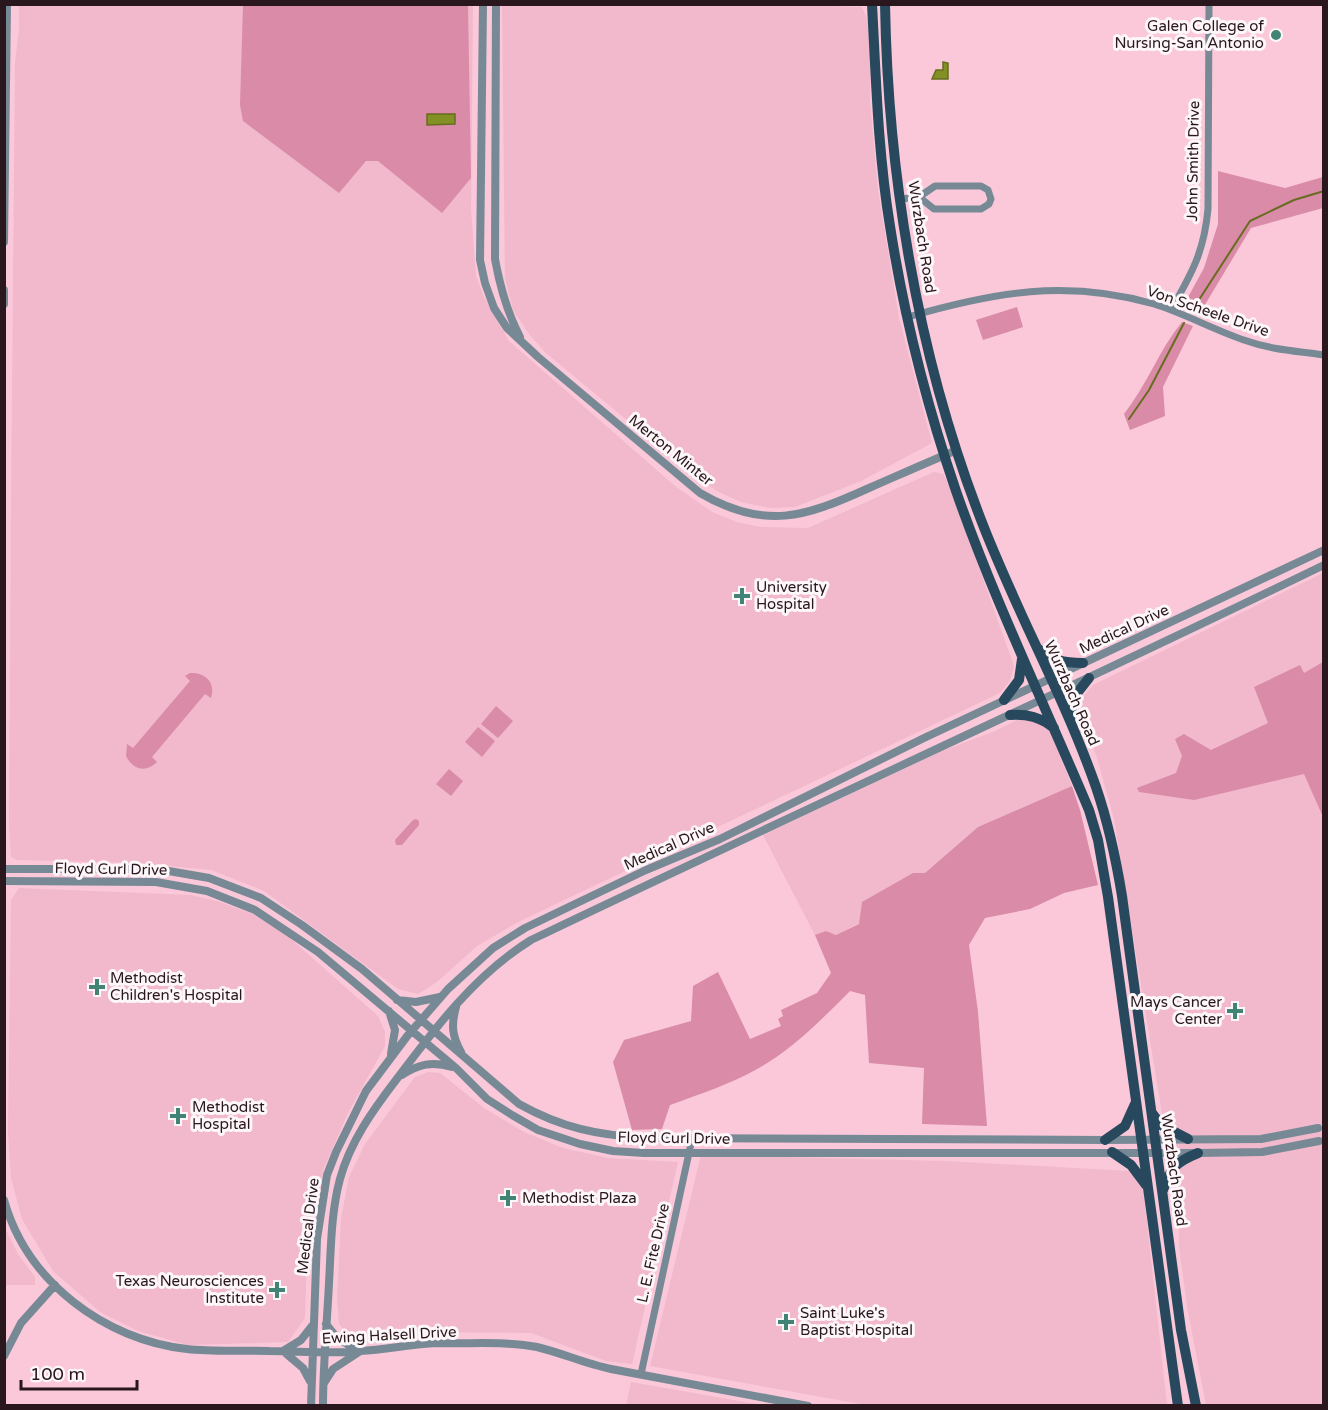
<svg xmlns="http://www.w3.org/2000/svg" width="1328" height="1410" viewBox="0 0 1328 1410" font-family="'Varela Round',sans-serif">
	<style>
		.built { fill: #f1b9cb }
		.green { fill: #d98ba7 }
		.water { fill: #839023; stroke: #686c21; stroke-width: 1.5 }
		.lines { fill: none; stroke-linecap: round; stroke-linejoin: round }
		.stream { stroke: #686c21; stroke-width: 2 }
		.minor { stroke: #778995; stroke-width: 7 }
		.tertiary { stroke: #778995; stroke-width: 8 }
		.primary { stroke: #28495d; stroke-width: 10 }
		.poi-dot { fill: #418374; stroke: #fdf7f9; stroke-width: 2 }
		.labels { text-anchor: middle; stroke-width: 6; stroke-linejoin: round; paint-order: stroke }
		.poi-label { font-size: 15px; fill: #29171d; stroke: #fdf7f9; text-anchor: start }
		.street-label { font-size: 15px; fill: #29171d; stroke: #fdf7f9 }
	</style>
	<rect width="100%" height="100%" fill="#fac8d9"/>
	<path class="built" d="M740 4 862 7 870 26V101L878 190 899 318 932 443 861 481 795 507 770 508 741 502 717 491 692 474 546 353 529 334 513 310 505 278 502 5Z
		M19 5H473L471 210 476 276 484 297 509 341 675 486 712 512 737 522 760 527 808 528 934 472 943 474 950 486 1014 666 1010 681 1000 693 518 922 477 946 437 982 418 994 398 989 264 891 211 870 137 863 17 860 11 857 9 824 11 502 15 63 19 30Z
		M1323 573V1405H1206L1188 1312 1179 1247V1218L1114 819 1097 758 1080 712 1083 697 1093 685Z
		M1030 718 1050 730 1072 786 978 827 925 873H913L859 923 836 935 826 931 815 935 763 835 940 752 995 731 1017 720Z
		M19 888 191 895 220 902 253 914 283 932 378 1016 385 1032V1046L348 1113 323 1170 307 1255 305 1318 288 1342 188 1345 138 1331 100 1312 53 1271 22 1219 11 1178 8 1133 11 900Z
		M428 1072 440 1073 484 1108 524 1132 563 1148 608 1158 678 1162 632 1364 606 1361 531 1333 413 1332 371 1336 345 1332 339 1323 337 1298 341 1219 349 1177 365 1144 415 1077Z
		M701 1155 946 1161 1129 1171 1143 1186 1167 1405H866L650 1366Z
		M4 1226 18 1254 35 1277V1285H5Z
		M631 1382 762 1405H626Z"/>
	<path class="green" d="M243 5H468L471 178 442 213 378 161H366L339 193 243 121 240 105Z
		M1218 171 1285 188 1323 177V208L1251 228 1203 308 1187 299 1204 268 1218 224Z
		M1017 307 1023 327 983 340 976 320Z
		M1182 322 1193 326 1163 387 1165 416 1130 430 1124 414C1147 385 1159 350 1182 322Z
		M1323 662V817L1304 774 1194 800 1139 792 1137 788 1176 773 1182 756 1175 739 1184 734 1211 750 1268 723 1254 687 1300 665 1304 673Z
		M190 673C205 672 216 682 211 698L205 694 152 757 157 762C146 773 133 770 126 756L127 744 133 748 190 681 185 676Z
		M496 706 513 721 498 738 481 724Z
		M478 727 495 741 482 757 465 742Z
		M449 769 463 781 451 796 436 784Z
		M1072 786 1080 810 1098 885 1064 893 1030 909 985 918 969 945 978 1012 987 1126 922 1124 924 1068 869 1063 865 995 850 991C823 1018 793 1049 759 1068 731 1084 700 1094 670 1105L662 1129 632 1130 613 1062 624 1040 691 1021 693 986 718 972 750 1039 781 1026 778 1019 783 1016 781 1010 817 993 831 973 815 935 826 931 836 935 859 924 862 902 913 873H925L978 827Z
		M416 819 419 821V825L402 845H396L395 840 413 820Z"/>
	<path class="water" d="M943 62 948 63V79H932L936 70H943Z
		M427 114H455V124L427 125Z"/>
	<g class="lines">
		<path class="stream" d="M1195 306 1250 221 1294 200 1324 191
			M1129 419 1149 390 1184 323"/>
		<path class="minor" d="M900 199 919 197 935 186H981L988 190 991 199 989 204 981 209H934L919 197
			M1171 310C1192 273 1204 252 1208 209L1209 4
			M908 317C994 292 1066 279 1154 304 1186 314 1216 331 1247 341 1272 350 1298 351 1324 355
			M641 1374 692 1139"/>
		<path class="tertiary" d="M483 4 480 260 485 283 494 308 507 328 538 357 700 493C765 531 805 517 869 488 899 475 928 462 957 450
			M496 4 495 259C500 287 507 312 520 337
			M4 242 7 4
			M4 290V304
			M4 869H157L209 878 261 898 302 925 362 969 519 1104C562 1128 597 1135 646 1138L1105 1140 1261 1139 1318 1128
			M4 881 156 882 207 891 255 910 318 952 456 1068 487 1099 512 1115 538 1130 580 1144 613 1151 644 1153H1198L1262 1152 1319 1141
			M397 1000 416 1002 440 997
			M456 1007C451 1025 452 1036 461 1052
			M389 1011 395 1030 391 1054
			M402 1075C419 1064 432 1061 452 1067
			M4 1200C27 1282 105 1340 187 1349 214 1352 242 1350 269 1351 300 1351 330 1354 360 1351 388 1350 414 1343 442 1343 472 1344 507 1341 537 1347 562 1353 586 1364 611 1369L808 1406
			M326 1324 337 1338 359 1351
			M283 1351 303 1368 310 1381
			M283 1351 301 1340 312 1326
			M4 1356 21 1323 55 1285
			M324 1383 333 1369 359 1352
			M311 1406 317 1239 327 1175 336 1152 366 1091 408 1035 448 989 493 948 525 928 577 903 646 870 720 839 924 738 1324 550
			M323 1406C323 1365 327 1324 329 1283 331 1248 331 1212 340 1179 350 1142 373 1110 396 1080 435 1028 475 975 531 940 794 814 1061 693 1324 565"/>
		<path class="primary" d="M872 4C876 79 878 153 890 226 904 316 927 406 956 491 994 600 1044 703 1089 810L1098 840 1108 897 1178 1406
			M885 4C888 176 917 351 978 512 1013 606 1063 693 1096 787 1108 822 1116 859 1122 896L1181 1330 1196 1406
			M1037 648C1052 660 1063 663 1083 663
			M1004 700 1019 680 1022 659
			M1010 715C1028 714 1040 717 1054 728
			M1070 719 1074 697 1089 678
			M1152 1113 1161 1125 1188 1139
			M1105 1140 1125 1126 1135 1104
			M1112 1152 1131 1165 1146 1185
			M1163 1190C1171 1167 1176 1162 1198 1153"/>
	</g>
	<g class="poi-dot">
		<circle cx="1276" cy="35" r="6"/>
		<path d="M739 587h6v6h6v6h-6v6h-6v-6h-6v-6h6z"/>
		<path d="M94 978h6v6h6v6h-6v6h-6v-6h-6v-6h6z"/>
		<path d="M1232 1002h6v6h6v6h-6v6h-6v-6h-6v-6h6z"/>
		<path d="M175 1107h6v6h6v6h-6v6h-6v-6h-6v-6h6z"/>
		<path d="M505 1189h6v6h6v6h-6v6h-6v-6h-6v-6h6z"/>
		<path d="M274 1281h6v6h6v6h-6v6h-6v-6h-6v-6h6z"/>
		<path d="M783 1313h6v6h6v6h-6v6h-6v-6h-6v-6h6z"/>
	</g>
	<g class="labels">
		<g class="poi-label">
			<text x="1264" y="31" text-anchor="end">Galen College of<tspan x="1264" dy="17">Nursing-San Antonio</tspan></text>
			<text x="756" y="592">University<tspan x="756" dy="17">Hospital</tspan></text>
			<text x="110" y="983">Methodist<tspan x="110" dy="17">Children's Hospital</tspan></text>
			<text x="1222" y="1007" text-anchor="end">Mays Cancer<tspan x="1222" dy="17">Center</tspan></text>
			<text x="192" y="1112">Methodist<tspan x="192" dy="17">Hospital</tspan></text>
			<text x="522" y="1203">Methodist Plaza</text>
			<text x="264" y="1286" text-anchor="end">Texas Neurosciences<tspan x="264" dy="17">Institute</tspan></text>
			<text x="800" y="1318">Saint Luke's<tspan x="800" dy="17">Baptist Hospital</tspan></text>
		</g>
		<g class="street-label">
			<text transform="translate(1193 161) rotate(-89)" y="5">John Smith Drive</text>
			<text transform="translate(922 237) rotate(81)" y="5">Wurzbach Road</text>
			<text transform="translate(1208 311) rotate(19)" y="5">Von Scheele Drive</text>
			<text transform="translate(671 450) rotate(39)" y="5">Merton Minter</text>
			<text transform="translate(1124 629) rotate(-25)" y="5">Medical Drive</text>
			<text transform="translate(1072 693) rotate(66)" y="5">Wurzbach Road</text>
			<text transform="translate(669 846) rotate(-24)" y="5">Medical Drive</text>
			<text transform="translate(111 869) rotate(1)" y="5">Floyd Curl Drive</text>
			<text transform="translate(674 1138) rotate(1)" y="5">Floyd Curl Drive</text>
			<text transform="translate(1174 1170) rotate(82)" y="5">Wurzbach Road</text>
			<text transform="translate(308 1226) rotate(-83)" y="5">Medical Drive</text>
			<text transform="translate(653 1253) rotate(-77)" y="5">L. E. Fite Drive</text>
			<text transform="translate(389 1335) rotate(-3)" y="5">Ewing Halsell Drive</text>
		</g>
	</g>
	<rect width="1328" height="1410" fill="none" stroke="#29171d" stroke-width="12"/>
	<path d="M21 1380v9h116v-9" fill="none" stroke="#29171d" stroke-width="3"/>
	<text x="30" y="1380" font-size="18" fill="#29171d" stroke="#fdf7f9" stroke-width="4.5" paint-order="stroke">100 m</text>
</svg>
